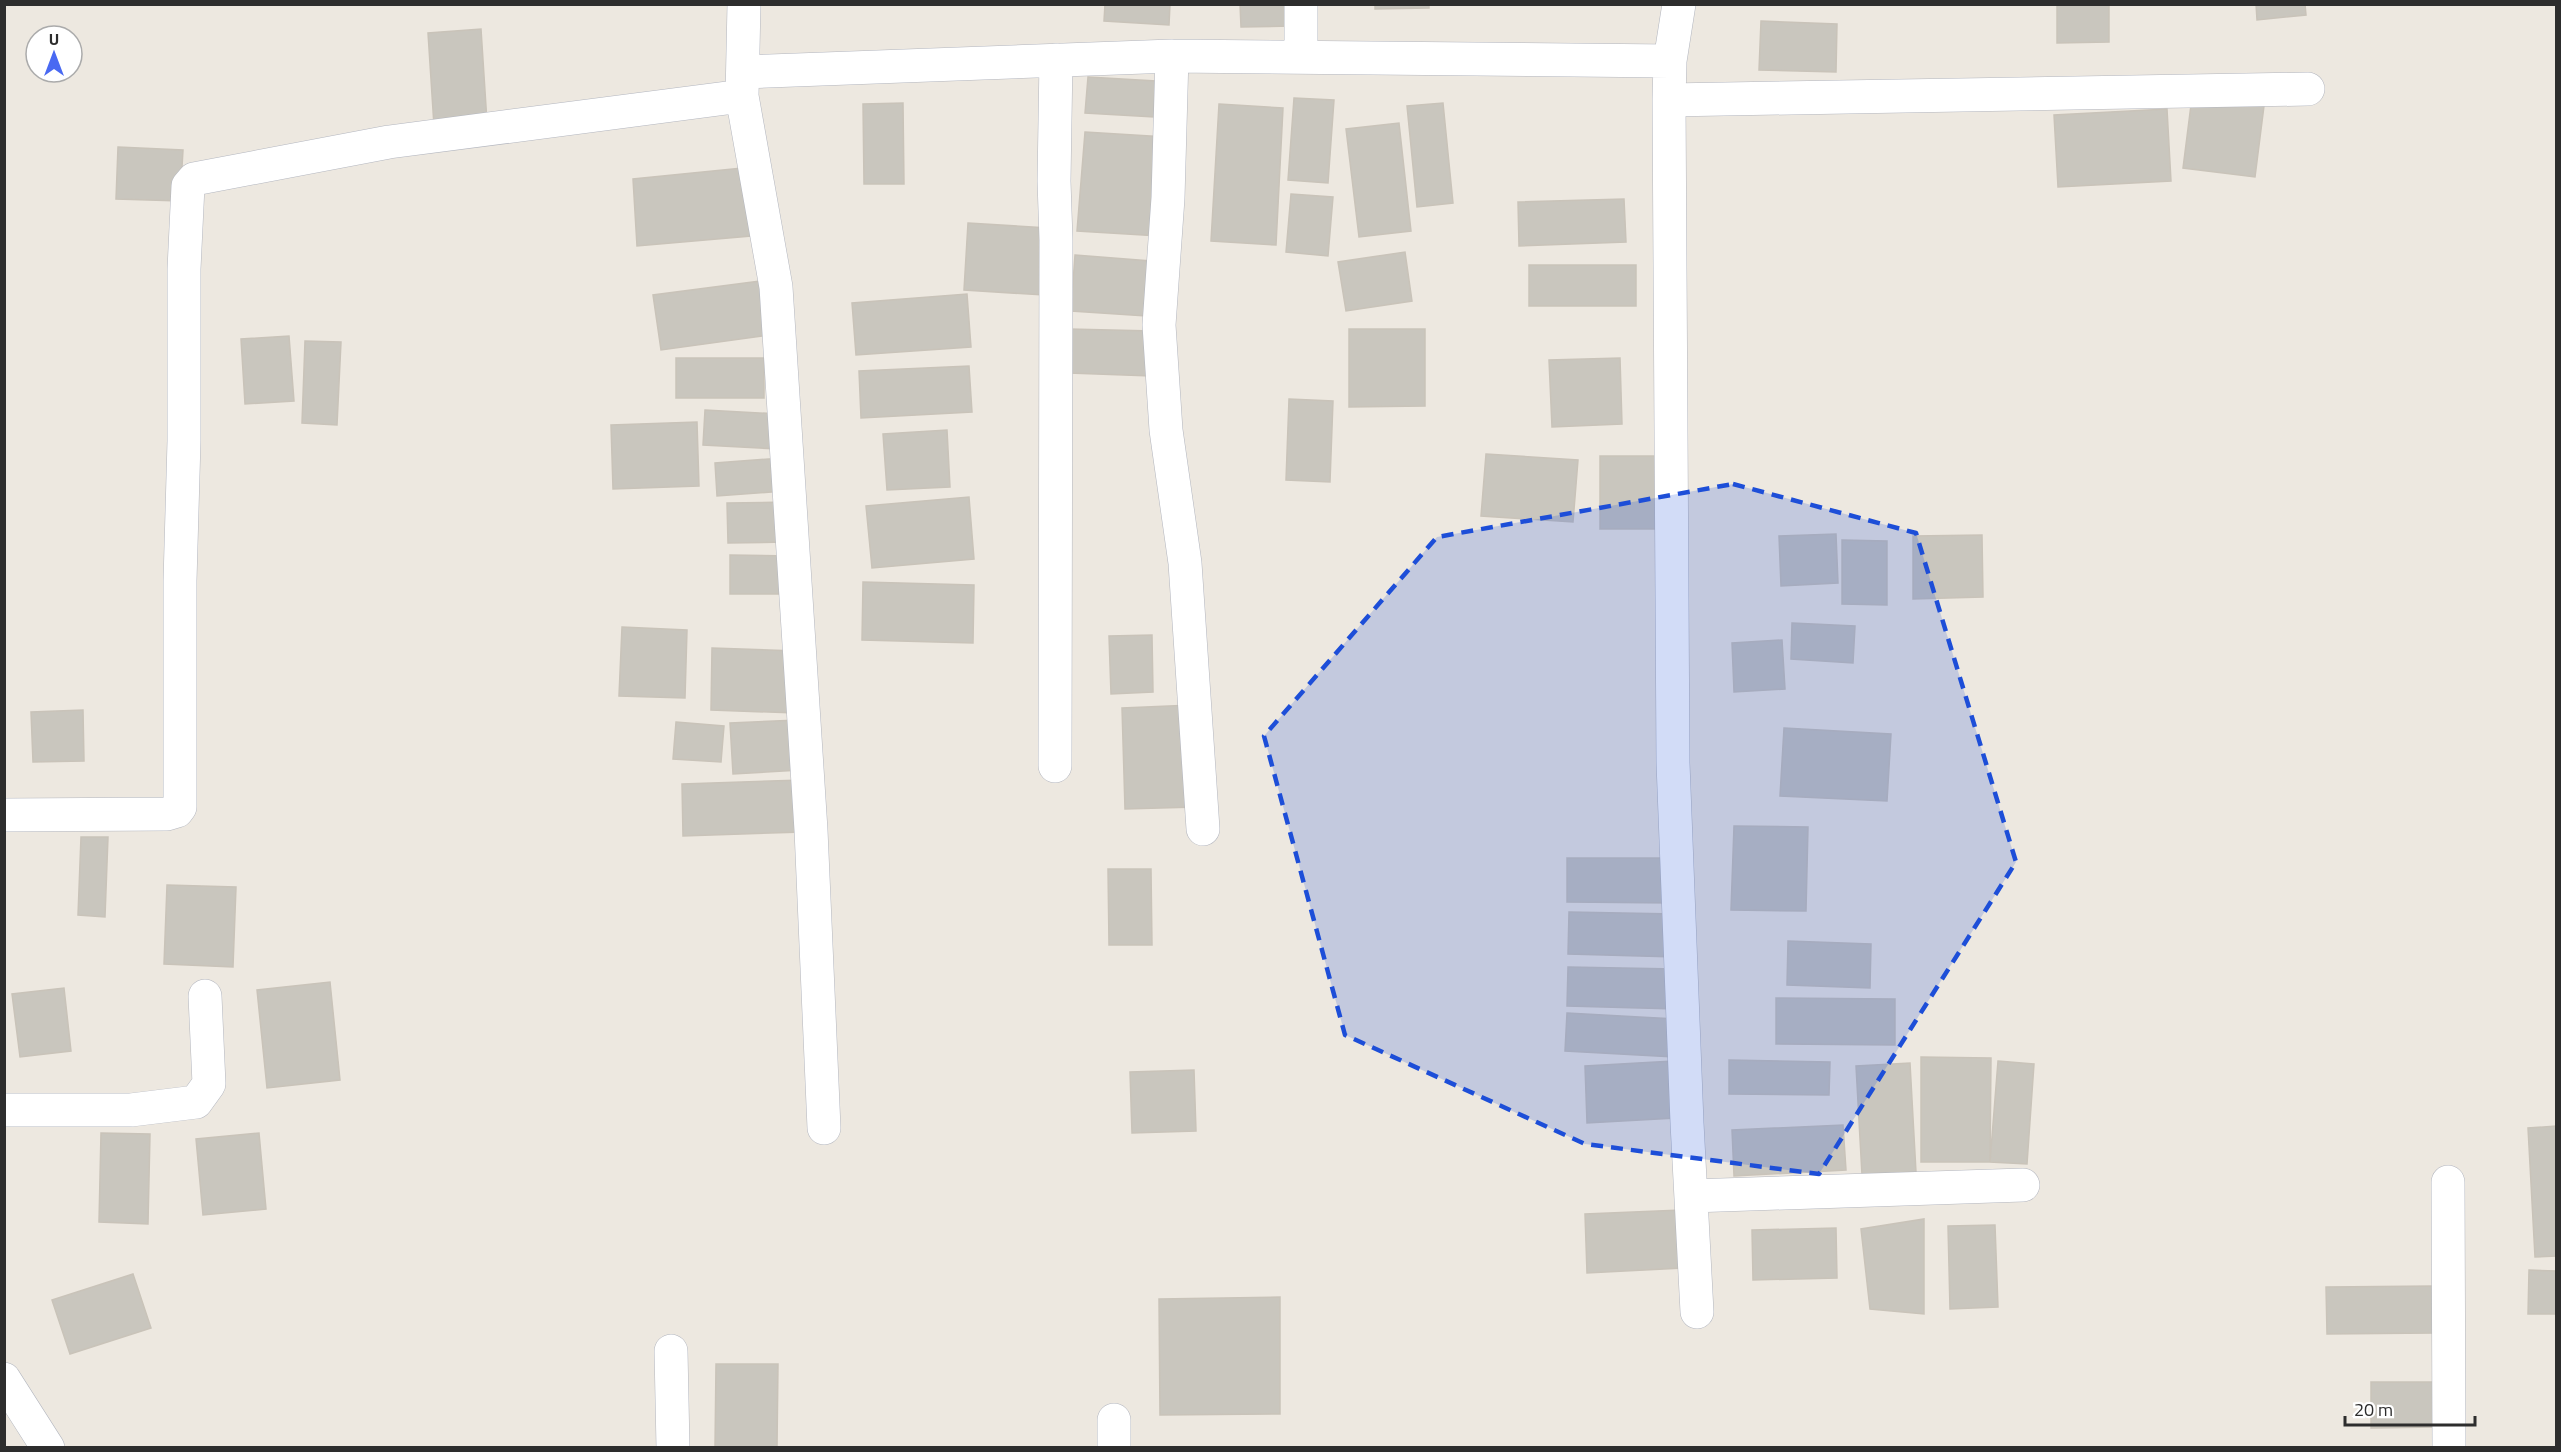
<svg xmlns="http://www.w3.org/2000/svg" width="2561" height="1452" viewBox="0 0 2561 1452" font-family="'Titillium Web',sans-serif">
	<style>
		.building { fill: #c9c6be; stroke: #c9c3b9; stroke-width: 1.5 }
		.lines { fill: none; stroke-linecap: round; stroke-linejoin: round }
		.minor-casing { stroke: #b3b6bf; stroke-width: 34 }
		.minor { stroke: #fff; stroke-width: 33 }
		.marked { fill: #1d4ed8; fill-opacity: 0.2; stroke: #1d4ed8; stroke-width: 4.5; stroke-dasharray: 12 8; stroke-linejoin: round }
	</style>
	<rect width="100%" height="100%" fill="#ede8e0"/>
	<path class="building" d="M1105 4H1170L1169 25 1104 21Z
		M1240 4H1290L1291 26 1241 27Z
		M1375 4H1429V8L1375 9Z
		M2057 4H2109V42L2057 43Z
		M2256 4H2305L2306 15 2257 20Z
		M1761 21 1837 24 1836 72 1759 70Z
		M481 29 487 122 434 126 428 33Z
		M1088 77 1156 81 1154 117 1085 113Z
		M2192 97 2264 106 2255 177 2183 168Z
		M1294 98 1334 100 1328 183 1288 180Z
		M903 103 904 184H864L863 104Z
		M1443 103 1453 203 1417 207 1407 106Z
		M1219 104 1283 108 1276 245 1211 241Z
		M2167 109 2171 181 2058 187 2054 115Z
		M1399 123 1411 231 1359 237 1346 129Z
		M1085 132 1166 137 1159 236 1077 231Z
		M118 147 183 150 180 201 116 199Z
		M742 168 751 236 637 246 633 179Z
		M1291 194 1333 197 1328 256 1286 252Z
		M1624 199 1626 242 1519 246 1518 202Z
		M968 223 1048 228 1044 295 964 290Z
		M1405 252 1412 301 1346 311 1338 262Z
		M1075 255 1151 261 1146 316 1071 311Z
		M1529 265H1636V306H1529Z
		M768 280 776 334 661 350 653 295Z
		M967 294 971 347 856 355 852 303Z
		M1069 329 1153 331 1151 376 1069 373Z
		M1349 329H1425V406L1349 407Z
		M289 336 294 401 245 404 241 339Z
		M305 341 341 342 337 425 302 423Z
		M676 358H764V398H676Z
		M1620 358 1622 424 1552 427 1549 360Z
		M969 366 972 412 861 418 859 371Z
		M1289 399 1333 401 1330 482 1286 480Z
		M705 410 780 414 778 449 703 445Z
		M697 422 699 486 613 489 611 425Z
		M947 430 950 487 887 490 883 434Z
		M1486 454 1578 460 1573 522 1481 516Z
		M1600 456H1663V529H1600Z
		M782 458 784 491 717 496 715 463Z
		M969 497 974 559 872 568 866 506Z
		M787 502V542L728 543 727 503Z
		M1836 534 1838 583 1781 586 1779 536Z
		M1982 535 1983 597 1913 599V536Z
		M1842 540 1887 541V605L1842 604Z
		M730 555 791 556V594H730Z
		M863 582 974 585 973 643 862 640Z
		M1792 623 1855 626 1853 663 1791 659Z
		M622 627 687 630 685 698 619 696Z
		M1152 635 1153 692 1111 694 1109 636Z
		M1782 640 1785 689 1734 692 1732 643Z
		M712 648 796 651 795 713 711 710Z
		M1192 705 1196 807 1125 809 1122 708Z
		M83 710 84 761 33 762 31 712Z
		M798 720 800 770 733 774 730 723Z
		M676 722 724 726 721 762 673 759Z
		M1784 728 1891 734 1887 801 1780 796Z
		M802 780 803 832 683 836 682 784Z
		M1734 826 1808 827 1806 911 1731 910Z
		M81 837H108L105 917 78 915Z
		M1567 858H1672V903L1567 902Z
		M1108 869H1151L1152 945H1109Z
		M167 885 236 887 233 967 164 964Z
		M1569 912 1676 914 1675 957 1568 954Z
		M1788 941 1871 944 1870 988 1787 985Z
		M1568 967 1676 969V1009L1567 1006Z
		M330 982 340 1080 267 1088 257 990Z
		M64 988 71 1051 20 1057 12 994Z
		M1776 998 1895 999V1045L1776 1044Z
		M1567 1013 1676 1019 1674 1057 1565 1051Z
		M1921 1057 1991 1058 1990 1162H1921Z
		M1729 1060 1830 1062 1829 1095 1729 1094Z
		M1673 1061 1676 1118 1587 1123 1585 1066Z
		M1998 1061 2034 1064 2027 1164 1990 1162Z
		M1910 1063 1916 1172 1862 1175 1856 1066Z
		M1194 1070 1196 1131 1132 1133 1130 1072Z
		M1843 1125 1846 1170 1734 1176 1732 1130Z
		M2556 1126V1256L2535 1257 2528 1128Z
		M101 1133 150 1134 148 1224 99 1222Z
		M259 1133 266 1209 203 1215 196 1139Z
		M1681 1210 1683 1268 1587 1273 1585 1214Z
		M1924 1219V1314L1870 1309 1861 1229Z
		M1995 1225 1998 1307 1950 1309 1948 1226Z
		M1836 1228 1837 1278 1753 1280 1752 1230Z
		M2529 1270 2556 1271V1314H2528Z
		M133 1274 151 1328 70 1354 52 1300Z
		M2433 1286V1333L2327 1334 2326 1287Z
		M1280 1297V1414L1160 1415 1159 1299Z
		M716 1364H778L777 1448H715Z
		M2371 1382H2434V1427L2371 1428Z"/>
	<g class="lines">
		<defs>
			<path id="minor" d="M744 4 742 96 776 287 811 830 824 1128
				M1301 4V57
				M1679 4 1670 61 1669 100 1673 763 1687 1123 1697 1312
				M1172 56 1168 198 1159 325 1166 430 1185 563 1203 829
				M744 72 1172 56 1670 61
				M1669 100 2308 89
				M1055 766 1056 240 1054 181 1056 60
				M4 815 167 814 177 811 180 807V581L184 441V269L188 186 194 179 389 142 742 96
				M4 1110H131L196 1102 209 1084 205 996
				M2448 1182 2449 1448
				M1691 1196 2023 1185
				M671 1351 673 1448
				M4 1379 48 1448
				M1114 1420V1448"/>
		</defs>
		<use href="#minor" class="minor-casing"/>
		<use href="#minor" class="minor"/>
	</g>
	<path class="marked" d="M1733 484 1916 533 2016 862 1819 1174 1585 1144 1345 1035 1264 736 1437 537Z"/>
	<rect width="2561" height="1452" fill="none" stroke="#2d2d2d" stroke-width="12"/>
	<g transform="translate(54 54)"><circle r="28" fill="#ffffff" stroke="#ababab" stroke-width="1.5"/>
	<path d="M0-4.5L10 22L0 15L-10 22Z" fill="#4969f2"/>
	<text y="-9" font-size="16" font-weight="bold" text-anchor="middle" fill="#2d2d2d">U</text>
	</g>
	<path d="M2345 1416v9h130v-9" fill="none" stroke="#2d2d2d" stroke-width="3"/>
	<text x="2354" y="1416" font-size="18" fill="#2d2d2d" stroke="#ffffff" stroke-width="4.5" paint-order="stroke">20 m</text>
</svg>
